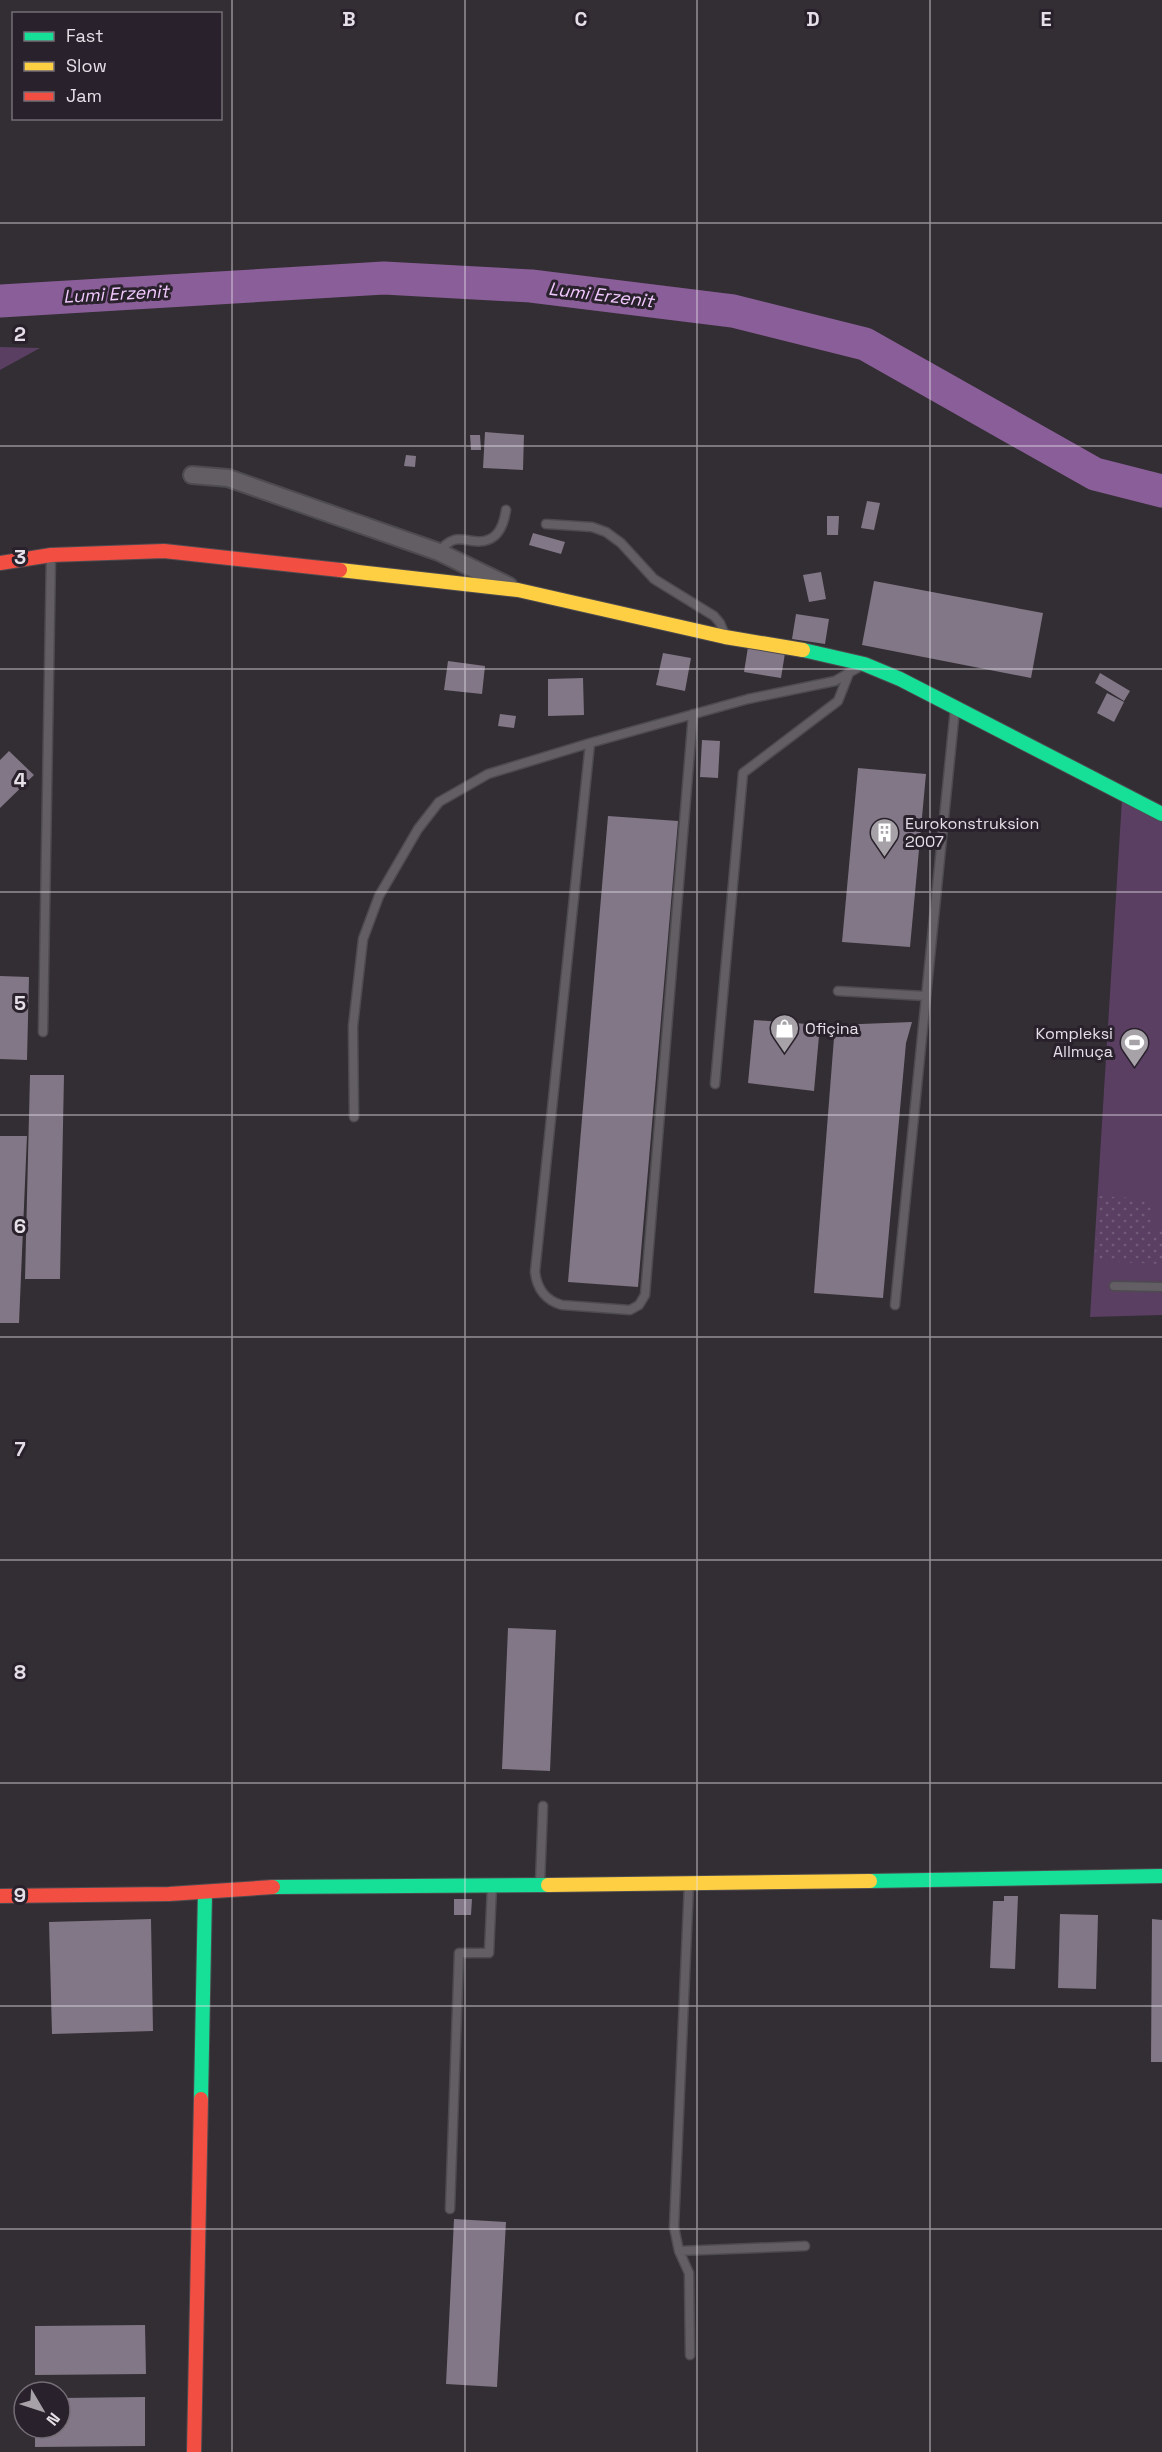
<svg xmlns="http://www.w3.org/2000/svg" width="1162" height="2452" viewBox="0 0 1162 2452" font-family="'Space Grotesk',sans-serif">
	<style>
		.grass { fill: #5a3f63 }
		.park { fill: url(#park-dots) }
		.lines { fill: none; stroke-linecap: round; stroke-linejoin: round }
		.river { stroke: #8a5e98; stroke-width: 33 }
		.building { fill: #827786 }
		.lane-casing { stroke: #4e4b50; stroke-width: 11 }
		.street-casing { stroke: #4e4b50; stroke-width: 20 }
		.fast-casing { stroke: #4e4b50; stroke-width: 16 }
		.slow-casing { stroke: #4e4b50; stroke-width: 16 }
		.jam-casing { stroke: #4e4b50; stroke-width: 16 }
		.lane { stroke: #625e63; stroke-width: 8 }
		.street { stroke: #625e63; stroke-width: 16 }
		.fast { stroke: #16e098; stroke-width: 14 }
		.slow { stroke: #ffcf43; stroke-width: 14 }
		.jam { stroke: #f24e42; stroke-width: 14 }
		.grid { fill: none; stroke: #e5e0e7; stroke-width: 1.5; stroke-opacity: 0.55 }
		.labels { text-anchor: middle; stroke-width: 6; stroke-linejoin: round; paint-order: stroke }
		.poi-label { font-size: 16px; fill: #e5e0e7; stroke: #29212b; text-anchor: start }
		.water-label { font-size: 18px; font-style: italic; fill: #f2caff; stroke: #29212b }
		.grid-label { font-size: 20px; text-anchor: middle; font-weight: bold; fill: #e5e0e7; stroke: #29212b; stroke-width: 6; stroke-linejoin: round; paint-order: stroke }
	</style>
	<defs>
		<pattern id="park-dots" width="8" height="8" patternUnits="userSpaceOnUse" patternTransform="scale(1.5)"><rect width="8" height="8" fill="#5a3f63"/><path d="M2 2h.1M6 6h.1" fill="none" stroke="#725a79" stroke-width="1.8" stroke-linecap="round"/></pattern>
	</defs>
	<rect width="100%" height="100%" fill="#322e33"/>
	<path class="grass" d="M0 347 40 348 0 370Z
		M1122 799 1162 819V1315L1090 1317Z"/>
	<path class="park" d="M1098 1196 1152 1199 1151 1229 1162 1230V1264L1095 1261Z"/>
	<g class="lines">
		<path class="river" d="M0 301 384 278 531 286 733 311 865 344 1095 474 1162 491"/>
	</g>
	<path class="building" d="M485 432 524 435 523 470 483 468Z
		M470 435H480L481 450H471Z
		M406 455 416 456 415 467 404 466Z
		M867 501 880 503 874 530 861 528Z
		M827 516H839L838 535H827Z
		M533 533 565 542 561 554 529 545Z
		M821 572 826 599 809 602 803 575Z
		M874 581 1043 613 1031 678 862 645Z
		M796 614 829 619 825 644 792 639Z
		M748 647 785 653 781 678 744 672Z
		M663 653 691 658 685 691 656 685Z
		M448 661 485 666 482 694 444 690Z
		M1100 673 1130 691 1124 701 1095 683Z
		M583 678 584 715 548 716V679Z
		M1107 693 1124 702 1114 722 1097 713Z
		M500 714 516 716 514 728 498 726Z
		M702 740 720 741 718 778 700 777Z
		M9 751 34 775 0 808V760Z
		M858 768 926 774 910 947 842 942Z
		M608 816 678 821 638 1287 568 1282Z
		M0 976 29 977 27 1060 0 1059Z
		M754 1020 820 1025 814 1091 748 1083Z
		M912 1022 906 1043 883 1298 814 1293 835 1025Z
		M30 1075H64L60 1279H25Z
		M0 1136H27L19 1323H0Z
		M508 1628 556 1630 550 1771 502 1769Z
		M1004 1896H1018L1015 1969 990 1968 993 1901H1004Z
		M454 1899H472L471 1915H454Z
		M1060 1914 1098 1915 1096 1989 1058 1988Z
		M151 1919 153 2031 52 2034 49 1922Z
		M1152 1919 1162 1920V2062H1151Z
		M454 2219 506 2222 497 2387 446 2384Z
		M145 2325 146 2374 35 2375V2326Z
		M145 2397V2446L35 2447V2428H60V2398Z"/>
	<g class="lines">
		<defs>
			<path id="lane" d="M546 524 592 527 606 532 621 543 654 579 714 616 720 623 725 635
				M439 552C443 547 447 542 454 540 459 538 466 540 473 541 495 544 503 530 506 510
				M693 714 645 1295 639 1305 630 1310 562 1305C546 1301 537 1289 535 1272L590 743 748 699 835 681 859 667
				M838 991 925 996
				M43 1032 51 555
				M715 1084 743 773 838 701 849 673
				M354 1117 353 1026 363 939 379 896 418 829 439 802 488 774 590 743
				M1114 1286 1162 1287
				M895 1305 955 709
				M540 1883 543 1806
				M689 1884 674 2227 679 2251 689 2273 690 2355
				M450 2209 459 1953H489L492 1886
				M679 2251 805 2246"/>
			<path id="street" d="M192 475 228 478 439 552 509 586"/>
			<path id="fast" d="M803 650 864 664 900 679 1162 814
				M870 1881 1162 1876
				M273 1887 548 1885
				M201 2099 205 1892"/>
			<path id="slow" d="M340 570 518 590 725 637 803 650
				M548 1885 870 1881"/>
			<path id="jam" d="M0 563 51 555 164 551 340 570
				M0 1896 169 1894 273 1887
				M194 2452 201 2099"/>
		</defs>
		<use href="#lane" class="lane-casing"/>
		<use href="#street" class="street-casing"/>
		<use href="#fast" class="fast-casing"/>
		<use href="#slow" class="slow-casing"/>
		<use href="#jam" class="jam-casing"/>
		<use href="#lane" class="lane"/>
		<use href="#street" class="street"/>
		<use href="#fast" class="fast"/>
		<use href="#slow" class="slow"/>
		<use href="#jam" class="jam"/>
	</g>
	<path class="grid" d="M232 0V2452M465 0V2452M697 0V2452M930 0V2452M0 223H1162M0 446H1162M0 669H1162M0 892H1162M0 1115H1162M0 1337H1162M0 1560H1162M0 1783H1162M0 2006H1162M0 2229H1162"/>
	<defs>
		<symbol id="building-pin" viewBox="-11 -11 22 30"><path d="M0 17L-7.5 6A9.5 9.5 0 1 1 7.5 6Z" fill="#a6a2a8" stroke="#29212b"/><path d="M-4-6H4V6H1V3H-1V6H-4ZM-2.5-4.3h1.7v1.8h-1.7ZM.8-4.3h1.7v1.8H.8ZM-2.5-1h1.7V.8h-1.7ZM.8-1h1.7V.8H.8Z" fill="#fff"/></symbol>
		<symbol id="shop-pin" viewBox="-11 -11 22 30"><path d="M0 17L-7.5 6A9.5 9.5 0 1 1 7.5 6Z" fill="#a6a2a8" stroke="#29212b"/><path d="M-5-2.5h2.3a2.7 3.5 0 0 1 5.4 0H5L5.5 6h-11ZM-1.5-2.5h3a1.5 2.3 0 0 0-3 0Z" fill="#fff"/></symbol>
		<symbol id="stadium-pin" viewBox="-11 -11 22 30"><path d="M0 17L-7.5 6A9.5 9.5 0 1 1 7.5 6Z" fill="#a6a2a8" stroke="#29212b"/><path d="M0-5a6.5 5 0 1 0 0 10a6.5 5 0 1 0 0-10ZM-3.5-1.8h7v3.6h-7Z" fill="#fff"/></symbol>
	</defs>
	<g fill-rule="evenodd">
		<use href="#building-pin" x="868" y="816" width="33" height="45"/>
		<use href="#shop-pin" x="768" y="1012" width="33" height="45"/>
		<use href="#stadium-pin" x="1118" y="1026" width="33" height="45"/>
	</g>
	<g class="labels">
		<g class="poi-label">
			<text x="905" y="829">Eurokonstruksion<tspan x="905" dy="18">2007</tspan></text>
			<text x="805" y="1034">Ofiçina</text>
			<text x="1113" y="1039" text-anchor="end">Kompleksi<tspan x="1113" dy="18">Allmuça</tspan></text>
		</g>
		<g class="water-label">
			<text transform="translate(116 294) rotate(-3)" y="6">Lumi Erzenit</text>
			<text transform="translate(601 295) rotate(7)" y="6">Lumi Erzenit</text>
		</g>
	</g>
	<g class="grid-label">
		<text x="349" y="26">B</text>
		<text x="581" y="26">C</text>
		<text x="813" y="26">D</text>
		<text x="1046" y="26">E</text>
		<text x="20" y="341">2</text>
		<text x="20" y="564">3</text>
		<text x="20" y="787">4</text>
		<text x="20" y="1010">5</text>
		<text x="20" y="1233">6</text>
		<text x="20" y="1456">7</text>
		<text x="20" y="1679">8</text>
		<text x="20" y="1902">9</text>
	</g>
	<rect x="12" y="12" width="210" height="108" fill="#29212b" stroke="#746d76" stroke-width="1.5"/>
	<rect x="24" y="32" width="30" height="9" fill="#16e098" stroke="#746d76" stroke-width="1.5"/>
	<text x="66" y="42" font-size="18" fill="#e5e0e7">Fast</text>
	<rect x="24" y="62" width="30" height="9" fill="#ffcf43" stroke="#746d76" stroke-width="1.5"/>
	<text x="66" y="72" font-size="18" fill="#e5e0e7">Slow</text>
	<rect x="24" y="92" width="30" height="9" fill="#f24e42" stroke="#746d76" stroke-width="1.5"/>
	<text x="66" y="102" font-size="18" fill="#e5e0e7">Jam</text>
	<g transform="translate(42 2410) rotate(129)"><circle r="28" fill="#29212b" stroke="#746d76" stroke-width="1.5"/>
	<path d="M0-4.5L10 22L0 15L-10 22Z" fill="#a6a2a8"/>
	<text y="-9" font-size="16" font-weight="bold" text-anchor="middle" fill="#e5e0e7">N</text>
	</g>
</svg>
